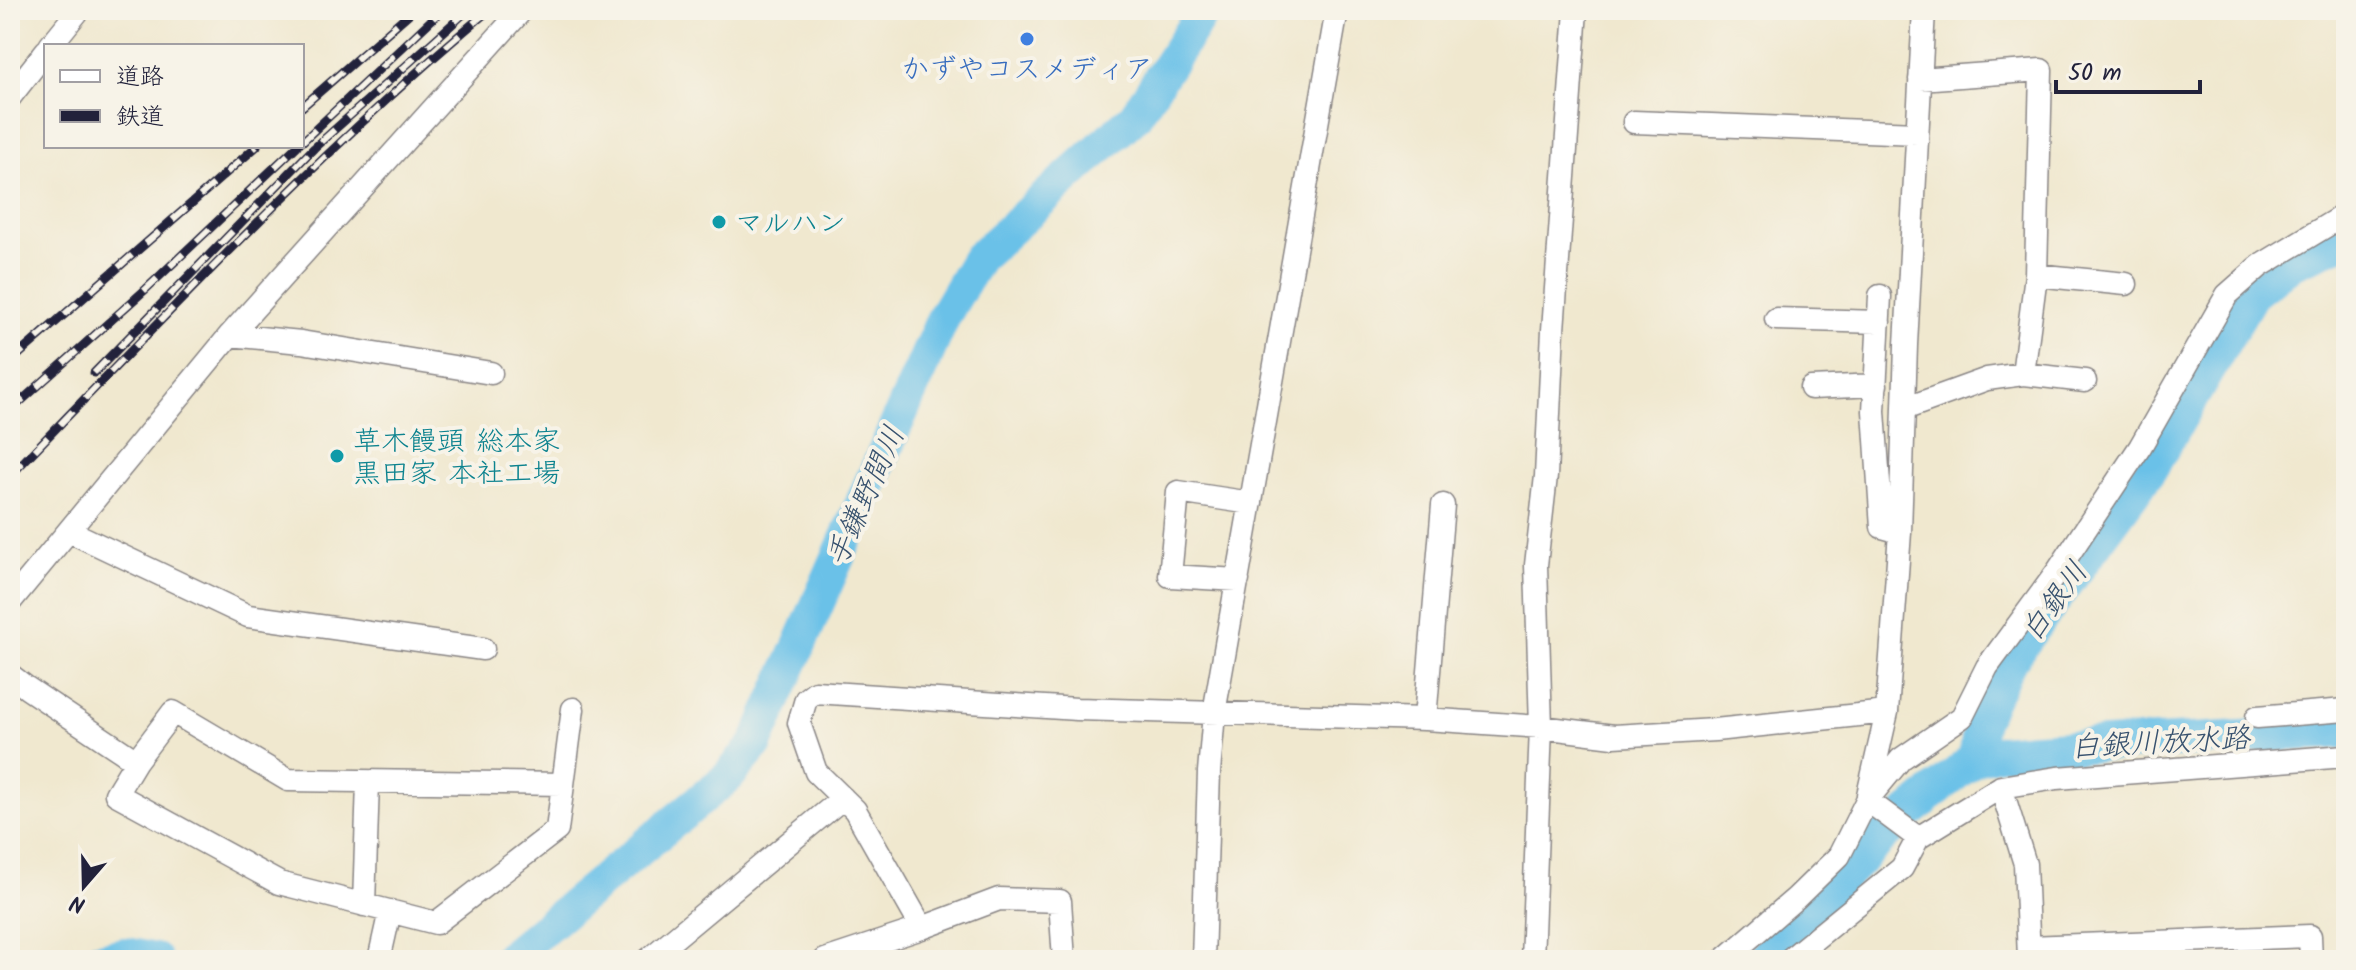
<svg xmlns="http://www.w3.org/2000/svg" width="2356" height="970" viewBox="0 0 2356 970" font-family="Kalam,'Klee One',sans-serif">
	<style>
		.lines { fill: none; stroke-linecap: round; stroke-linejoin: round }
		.river { stroke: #6bc1e8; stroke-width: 34 }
		.minor-casing { stroke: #898585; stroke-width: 25 }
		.minor { stroke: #fff; stroke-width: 22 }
		.rail-casing { stroke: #22223b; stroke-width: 9 }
		.rail { stroke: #f7f3e8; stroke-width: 6; stroke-dasharray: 18; stroke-linecap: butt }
		.shop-dot { fill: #3f7fe0; stroke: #f7f3e8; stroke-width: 3 }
		.culture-dot { fill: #0f9aa8; stroke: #f7f3e8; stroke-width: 3 }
		.labels { text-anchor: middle; stroke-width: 8; stroke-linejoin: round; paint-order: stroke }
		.shop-label { font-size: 28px; fill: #366cbe; stroke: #f7f3e8 }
		.culture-label { font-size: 28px; fill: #0d838f; stroke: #f7f3e8; text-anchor: start }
		.water-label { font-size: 30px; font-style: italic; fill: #38526f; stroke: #f7f3e8 }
	</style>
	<rect width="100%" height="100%" fill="#f7f3e8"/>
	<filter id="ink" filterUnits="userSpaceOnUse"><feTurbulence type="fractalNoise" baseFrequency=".0125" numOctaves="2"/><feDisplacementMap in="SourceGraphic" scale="16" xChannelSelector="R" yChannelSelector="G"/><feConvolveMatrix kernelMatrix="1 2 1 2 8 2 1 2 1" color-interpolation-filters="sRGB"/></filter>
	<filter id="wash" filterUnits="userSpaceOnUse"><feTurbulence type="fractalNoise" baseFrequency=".006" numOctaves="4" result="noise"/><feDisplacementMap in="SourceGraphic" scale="32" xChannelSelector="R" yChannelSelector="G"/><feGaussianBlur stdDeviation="1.8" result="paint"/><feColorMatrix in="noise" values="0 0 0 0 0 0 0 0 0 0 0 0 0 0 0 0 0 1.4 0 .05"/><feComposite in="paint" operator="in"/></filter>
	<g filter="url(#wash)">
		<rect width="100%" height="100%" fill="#f0e8cf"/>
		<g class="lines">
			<path class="river" d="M1975 758 2000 752 2036 749 2346 731
				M95 960 125 954 155 960
				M506 960 728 777 756 744 944 316 978 258 1135 116 1204 10
				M1759 960 1899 821 1975 758 1981 720 2010 661 2150 470 2252 294 2293 262 2346 240"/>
		</g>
	</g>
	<g filter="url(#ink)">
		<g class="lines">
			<defs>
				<path id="minor" d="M50 46 79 10
					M1920 79 2041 70 2036 275 2023 374
					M10 97 46 51
					M1634 122 1917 133
					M2036 275 2126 284
					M1880 296 1874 411 1882 527 1900 532
					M1776 319 1879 322
					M230 335 301 342 491 373
					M1811 388 1876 385
					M1904 409 1987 379 2023 374 2085 381
					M69 531 248 616 483 649
					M1238 580 1170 576 1178 492 1251 503
					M10 602 230 335 522 10
					M10 675 27 688 136 761 116 794 279 883 436 923 557 830 573 709
					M2257 717 2346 710
					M1425 719 1443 505
					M136 761 173 712 288 780 563 784
					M2001 787 2025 864 2029 958
					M1868 795 1887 712 1900 532 1906 345 1924 10
					M1867 800 1918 838
					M364 905 368 782
					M922 928 855 810 816 772 799 723 806 699 815 692 1077 709 1425 719 1541 727 1614 736 1715 730 1887 712
					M2029 947 2310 936 2311 960
					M379 960 390 911
					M648 960 843 798
					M825 960 922 928 999 899 1060 901 1064 960
					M1203 960 1209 772 1214 713 1337 10
					M1532 960 1541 727 1536 565 1546 476 1553 330 1576 10
					M1724 960 1796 898 1839 856 1867 800 1901 759 1962 717 1987 667 2057 572 2140 447 2227 295 2260 266 2346 214
					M1789 960 1902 868 1918 838 2001 787 2057 778 2346 756"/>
			</defs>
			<use href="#minor" class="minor-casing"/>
			<use href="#minor" class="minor"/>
			<defs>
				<path id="rail" d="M302 107 413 10
					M302 142 442 10
					M10 362 257 146
					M94 373 314 148 468 10
					M10 411 146 289 297 146
					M10 476C165 316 318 153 489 10"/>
			</defs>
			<use href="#rail" class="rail-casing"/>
			<use href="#rail" class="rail"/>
		</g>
	</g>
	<circle class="shop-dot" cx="1027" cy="39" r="8"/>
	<g class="culture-dot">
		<circle cx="719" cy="222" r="8"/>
		<circle cx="337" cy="456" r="8"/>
	</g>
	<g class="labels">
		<g class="shop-label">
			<text x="1027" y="78">かずやコスメディア</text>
		</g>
		<g class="culture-label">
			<text x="735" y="232">マルハン</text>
			<text x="353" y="450">草木饅頭 総本家<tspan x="353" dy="32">黒田家 本社工場</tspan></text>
		</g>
		<g class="water-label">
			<text transform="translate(865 496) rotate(-66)" y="10">手鎌野間川</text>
			<text transform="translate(2054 601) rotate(-54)" y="10">白銀川</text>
			<text transform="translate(2160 742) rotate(-3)" y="10">白銀川放水路</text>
		</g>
	</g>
	<rect width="2356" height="970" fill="none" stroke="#f7f3e8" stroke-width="40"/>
	<rect x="44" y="44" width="260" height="104" fill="#f7f3e8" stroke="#a29fa3" stroke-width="2"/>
	<rect x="60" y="70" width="40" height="12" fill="#ffffff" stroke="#a29fa3" stroke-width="2"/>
	<text x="116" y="84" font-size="24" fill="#22223b">道路</text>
	<rect x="60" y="110" width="40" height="12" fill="#22223b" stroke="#a29fa3" stroke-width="2"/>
	<text x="116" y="124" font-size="24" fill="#22223b">鉄道</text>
	<g transform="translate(84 886) rotate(200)" stroke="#f7f3e8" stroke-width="6" paint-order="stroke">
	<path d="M0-6L14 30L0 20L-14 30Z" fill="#22223b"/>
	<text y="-12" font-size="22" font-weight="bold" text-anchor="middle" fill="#22223b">N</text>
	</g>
	<path d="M2056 80v12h144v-12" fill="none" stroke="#22223b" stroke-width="4"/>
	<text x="2068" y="80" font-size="24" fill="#22223b" stroke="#f7f3e8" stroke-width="6" paint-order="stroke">50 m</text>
</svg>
